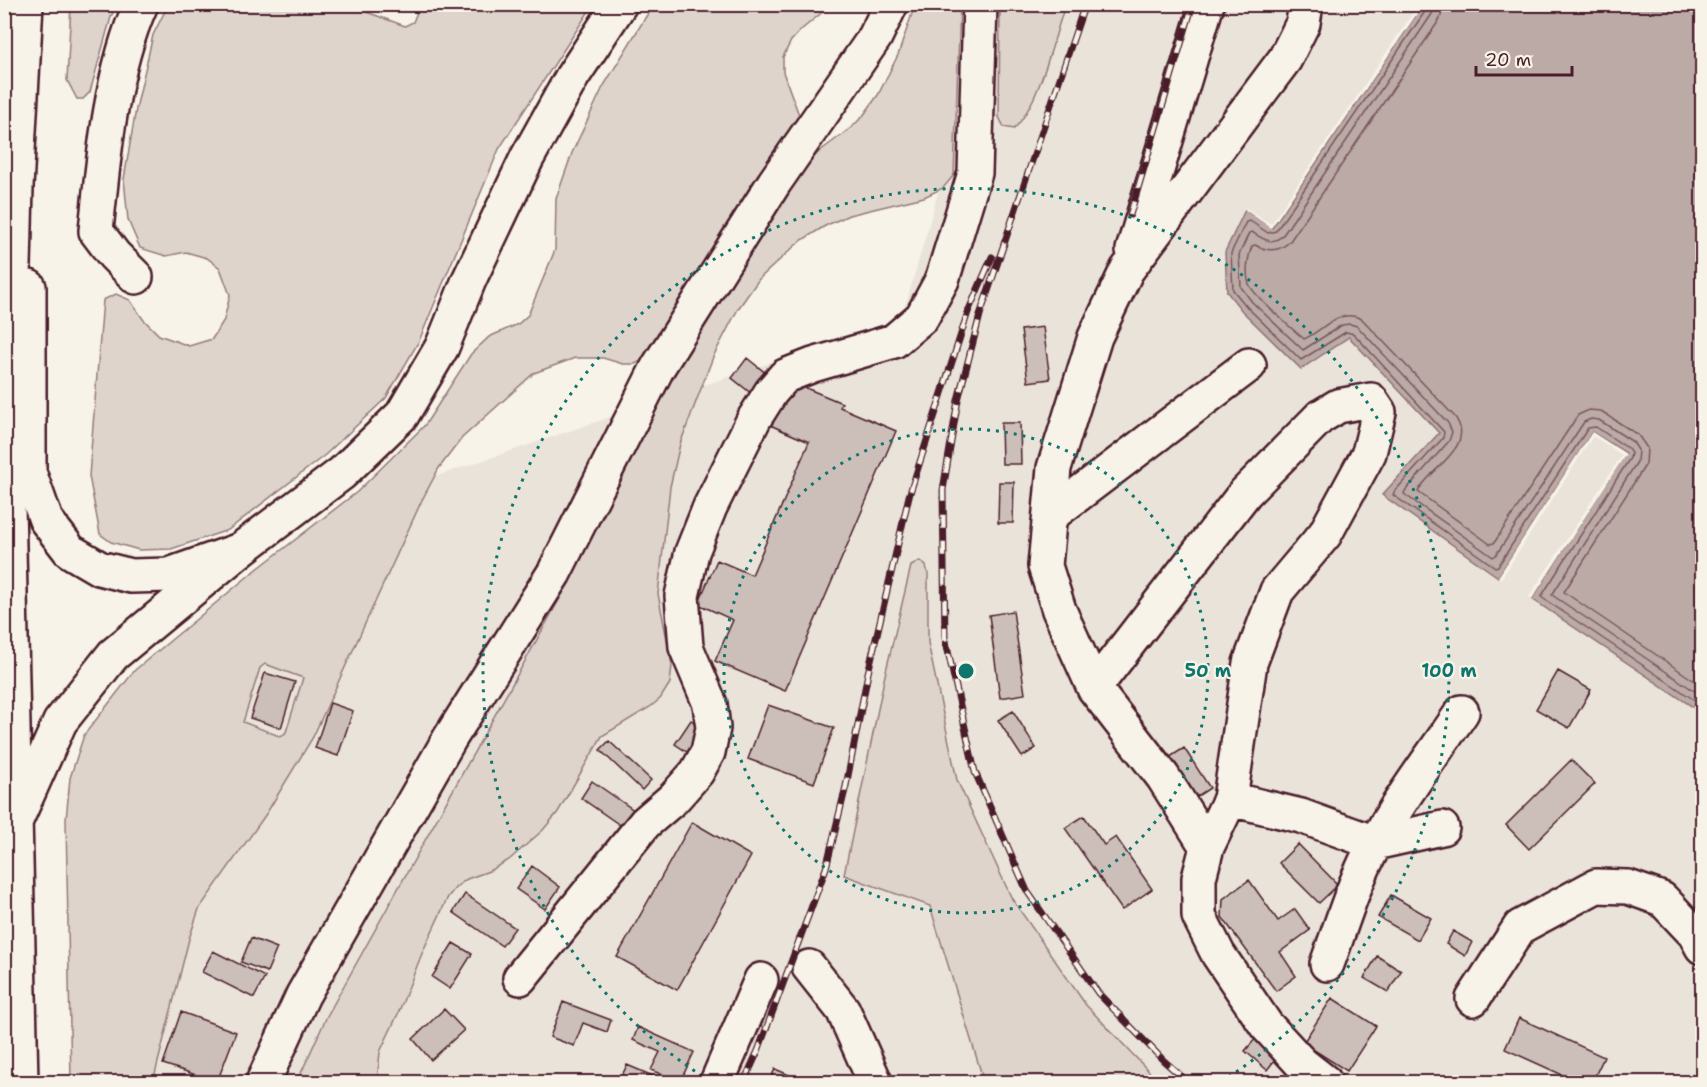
<svg xmlns="http://www.w3.org/2000/svg" width="1707" height="1087" viewBox="0 0 1707 1087" font-family="'Shantell Sans',sans-serif">
	<style>
		.built { fill: #eae3da }
		.green { fill: #ded4cc; stroke: #947a7c; stroke-width: 1.5; fill-rule: evenodd }
		.water { fill: #bcaaa7; stroke: #8e7275; stroke-width: 1.5 }
		.pier { fill: #f7f3e8 }
		.lines { fill: none; stroke-linecap: round; stroke-linejoin: round }
		.shore { stroke: #78575d; stroke-width: 1.5 }
		.building { fill: #ccbfb9; stroke: #4a1f2b; stroke-width: 1.5 }
		.minor-casing { stroke: #4a1f2b; stroke-width: 38 }
		.major-casing { stroke: #4a1f2b; stroke-width: 38 }
		.minor { stroke: #f7f3e8; stroke-width: 33 }
		.major { stroke: #f7f3e8; stroke-width: 33 }
		.rail-casing { stroke: #4a1f2b; stroke-width: 7 }
		.rail { stroke: #f7f3e8; stroke-width: 4.5; stroke-dasharray: 14; stroke-linecap: butt }
		.ring { fill: none; stroke: #0f766e; stroke-width: 3; stroke-dasharray: 3 6 }
		.centre { fill: #0f766e; stroke: #f7f3e8; stroke-width: 3 }
		.ring-label { font-size: 18px; text-anchor: middle; font-weight: bold; fill: #0f766e; stroke: #f7f3e8; stroke-width: 4.5; stroke-linejoin: round; paint-order: stroke }
	</style>
	<rect width="100%" height="100%" fill="#f7f3e8"/>
	<filter id="ink" filterUnits="userSpaceOnUse"><feTurbulence type="fractalNoise" baseFrequency=".0167" numOctaves="2"/><feDisplacementMap in="SourceGraphic" scale="12" xChannelSelector="R" yChannelSelector="G"/><feConvolveMatrix kernelMatrix="1 2 1 2 8 2 1 2 1" color-interpolation-filters="sRGB"/></filter>
	<g filter="url(#ink)">
		<path class="built" d="M992 5H1423L1271 228 1245 210 1301 368 1349 337 1439 433 1383 495 1592 432 1626 454 1532 599 1702 713V1082H75L67 802 178 635 343 508 902 318Z"/>
		<path class="green" d="M71 5H116L111 17 90 92 83 99H77L67 80Z
			M168 5H357L361 10 405 26 413 22 420 5H593L499 149 419 341 386 398 325 455 228 530 171 549 139 550 111 542 100 534 89 476 103 300 116 294 130 300 143 319 159 335 189 346 212 339 224 320 230 295 220 268 207 258 186 252 166 256 140 248 128 220 124 179 136 109 153 35Z
			M653 5H831L801 30 791 41 783 57V72L799 115 795 127 759 174 643 360 635 364H623L603 358H575L534 373 462 438 439 468 422 500 313 737 266 814 199 909 189 939 153 1082H71L66 820 70 778 84 735 135 670 252 573 357 492 425 425 471 354 489 337 518 324 528 315 555 250 556 199 572 153 603 87ZM265 664 303 678 286 732 283 735 279 736 243 722 260 668Z
			M915 5H960L954 175 943 188 924 197 849 215 825 226 799 242 759 279 738 309 713 357 680 444 670 487 658 594 672 665 670 683 660 699 650 707 602 736 558 812 543 830 509 860 489 871 467 879 456 887 448 897 423 951 398 1014 380 1052 377 1082H297L327 1016 568 584 669 377 783 198 808 163 820 151 852 127 863 116 878 95 898 55Z
			M1000 5H1065C1053 41 1040 102 1014 129L1004 127 999 117Z
			M920 561 926 566 928 574V643L957 780 1012 899 1086 1005 1159 1082H984L930 906 844 875 885 675 911 566Z"/>
		<path class="water" d="M1423 5H1702V713L1532 599 1626 453 1592 432 1498 577 1382 495 1439 433 1349 337 1301 369 1242 311 1227 292 1225 252 1245 210 1272 228Z"/>
		<path class="pier" d="M1419 4 1423 5 1271 228 1245 210 1246 208 1271 224Z
			M1592 432 1626 454 1532 599 1529 597 1622 455 1593 436 1501 579 1498 577Z"/>
		<g class="lines">
			<path class="shore" d="M1427 4 1426 10 1276 231 1268 233 1250 221 1246 222 1231 253 1233 290 1247 307 1301 360 1346 332 1354 334 1444 432 1443 438 1394 492 1393 495 1495 567 1498 566 1588 428 1596 427 1629 449 1631 453 1630 458 1541 597 1702 705
				M1435 4 1432 14 1283 235C1272 246 1263 239 1252 232L1249 233 1239 255 1241 287 1252 302 1303 350 1342 325 1350 324 1357 326 1448 423 1452 432 1449 441 1405 491 1404 494 1493 557 1496 555 1584 422 1591 419 1599 420 1633 442 1638 450 1637 462 1552 595 1702 696
				M1444 4 1440 19 1290 241C1280 252 1268 252 1255 245L1252 246C1248 256 1245 273 1249 284 1254 296 1292 329 1304 339 1323 331 1338 307 1362 319L1455 417C1477 447 1429 468 1418 492L1490 544 1494 543 1578 415 1589 410 1601 411 1638 435 1647 448 1646 464 1564 592 1702 686"/>
		</g>
		<path class="building" d="M1043 327 1050 379 1028 382 1021 330Z
			M747 358 772 378 757 398 732 378Z
			M789 381 842 403 840 407 896 431 785 691 715 661 733 620 698 604 717 560 752 575 809 442 770 425Z
			M1001 423H1020L1021 464H1002Z
			M999 482H1014L1013 523H998Z
			M1013 611 1025 694 1000 698 989 615Z
			M1558 671 1591 690 1569 728 1536 709Z
			M265 673 295 682 281 728 250 718Z
			M330 703 353 711 338 756 315 748Z
			M768 705 834 728 814 783 748 759Z
			M1013 711 1036 748 1022 757 998 720Z
			M691 720 706 730 690 754 675 744Z
			M609 741 651 780 642 790 600 750Z
			M1184 748 1210 788 1196 797 1170 757Z
			M1571 760 1595 784 1529 849 1506 825Z
			M592 781 638 813 627 830 581 798Z
			M1084 816 1104 845 1116 837 1152 889 1122 910 1065 828Z
			M692 822 751 856 677 990 617 957Z
			M1298 844 1338 885 1319 903 1279 863Z
			M532 866 560 887 545 909 516 889Z
			M1249 880 1278 921 1295 909 1310 930 1280 952 1296 976 1276 991 1222 917 1223 899Z
			M465 894 515 928 502 946 453 912Z
			M1391 895 1431 918 1418 940 1378 917Z
			M1453 931 1472 942 1465 956 1446 944Z
			M251 938 277 948 267 972 241 962Z
			M453 943 472 954 450 989 432 977Z
			M213 951 265 977 254 998 202 972Z
			M1377 956 1401 971 1388 992 1364 978Z
			M1332 998 1376 1026 1347 1071 1303 1043Z
			M563 1002 611 1020 607 1032 583 1023 574 1046 550 1037Z
			M444 1009 464 1030 431 1060 413 1039Z
			M181 1012 236 1032 217 1082 163 1064Z
			M1519 1018 1604 1057 1592 1082H1578L1505 1049Z
			M638 1027 694 1052 680 1082 651 1070 660 1052 633 1040Z
			M1256 1038 1277 1057 1267 1070 1245 1051Z
			M1702 1057V1082H1690Z
			M627 1065 667 1082H619Z
			M775 1069 806 1082H769Z"/>
		<g class="lines">
			<defs>
				<path id="minor" d="M1306 4 1303 23 1285 59 1127 270 1095 337 1054 468 1045 566 1059 610 1094 688 1163 777 1207 847 1199 878V916L1218 954 1266 1025 1302 1064 1325 1082
					M1133 250 1207 4
					M136 277 114 255 96 231C103 159 111 71 141 4
					M29 287V472L46 520 70 551 99 568 131 576 169 575 240 550 342 473 402 415 442 347 469 280 527 158 572 77 620 4
					M1051 515 1249 365
					M1094 688 1245 493 1320 417 1338 406 1371 400 1379 412 1369 453 1325 534 1277 591 1250 663 1230 799 1207 847
					M1230 799 1301 816 1375 843 1442 828
					M1327 964C1342 924 1354 881 1375 844 1400 798 1433 755 1462 712
					M809 967 843 1010 875 1082
					M520 978 645 823 674 798 697 772 708 752 713 728 710 704 686 647 682 596 692 552 710 507 754 419 771 392 785 376 813 365 894 341 922 317 942 280 975 173 980 4
					M1473 999 1520 927 1596 886 1628 887 1662 899 1695 934 1702 947
					M263 1082 303 995 450 738 554 573 658 367 774 183 875 37 891 4
					M717 1082 761 980"/>
				<path id="major" d="M17 818 60 722 113 655 240 550
					M21 1082 8 504 16 187 26 4"/>
			</defs>
			<use href="#minor" class="minor-casing"/>
			<use href="#major" class="major-casing"/>
			<use href="#minor" class="minor"/>
			<use href="#major" class="major"/>
			<defs>
				<path id="rail" d="M1085 4 980 315 958 400 943 490 945 638 975 772 1027 891 1098 993 1164 1061 1188 1082
					M1130 215 1193 4
					M744 1082 758 1051 826 868 846 786 868 673 909 496 968 312 992 257"/>
			</defs>
			<use href="#rail" class="rail-casing"/>
			<use href="#rail" class="rail"/>
		</g>
	</g>
	<g class="ring">
		<circle cx="966" cy="671" r="242"/>
		<path d="M710 1081A483 483 0 1 1 1222 1081"/>
	</g>
	<circle cx="966" cy="671" r="9" class="centre"/>
	<g class="ring-label">
		<text x="1208" y="677">50 m</text>
		<text x="1449" y="677">100 m</text>
	</g>
	<rect width="1707" height="1087" fill="none" stroke="#f7f3e8" stroke-width="24"/>
	<rect x="12" y="12" width="1683" height="1063" fill="none" stroke="#4a1f2b" stroke-width="2" filter="url(#ink)"/>
	<path d="M1476 66v9h96v-9" fill="none" stroke="#4a1f2b" stroke-width="3"/>
	<text x="1485" y="66" font-size="18" fill="#4a1f2b" stroke="#f7f3e8" stroke-width="4.5" paint-order="stroke">20 m</text>
</svg>
